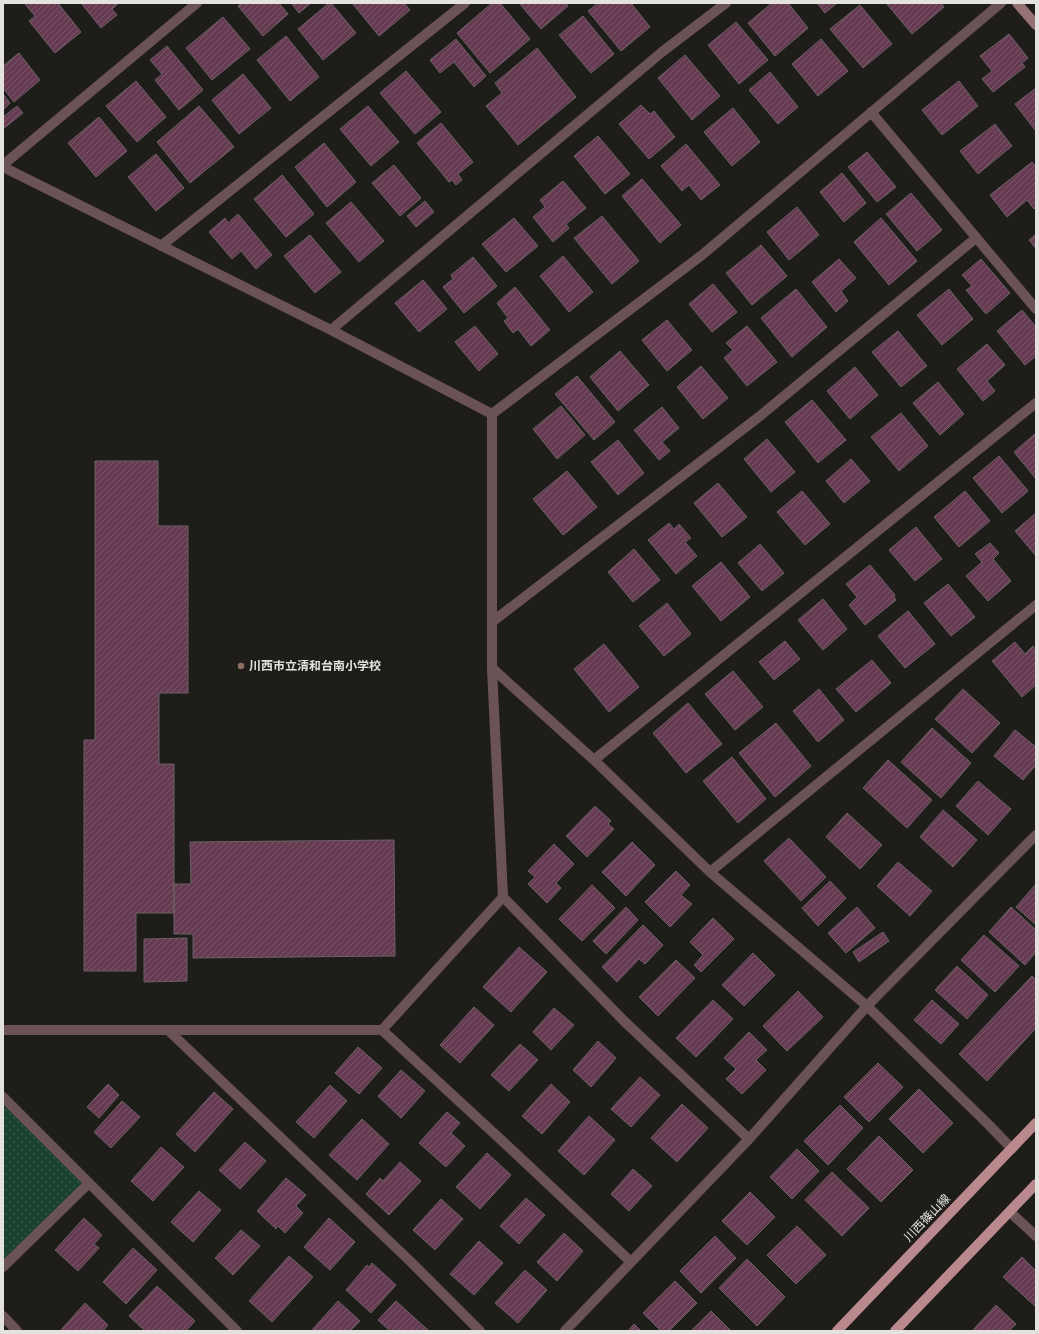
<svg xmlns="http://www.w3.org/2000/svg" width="1039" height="1334" viewBox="0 0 1039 1334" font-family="Arial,'Noto Sans JP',sans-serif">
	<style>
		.park { fill: url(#park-dots) }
		.building { fill: url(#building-hatch); stroke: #686265 }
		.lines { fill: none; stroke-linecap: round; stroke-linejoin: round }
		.street { stroke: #6b5355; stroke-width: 10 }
		.secondary { stroke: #977274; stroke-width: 10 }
		.primary { stroke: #b9898d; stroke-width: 10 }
		.education-dot { fill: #8d6e63; stroke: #1f1d19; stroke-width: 1.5 }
		.labels { text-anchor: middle; stroke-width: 3.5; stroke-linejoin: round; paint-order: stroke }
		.poi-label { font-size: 12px; font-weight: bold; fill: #e3e2de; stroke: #1f1d19; text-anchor: start }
		.street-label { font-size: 12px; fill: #e3e2de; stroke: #1f1d19 }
	</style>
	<defs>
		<pattern id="park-dots" width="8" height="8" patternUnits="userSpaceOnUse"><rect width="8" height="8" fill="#1a402e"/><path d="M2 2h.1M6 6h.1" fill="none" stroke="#3b5b4c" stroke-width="1.8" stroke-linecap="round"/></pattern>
		<pattern id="building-hatch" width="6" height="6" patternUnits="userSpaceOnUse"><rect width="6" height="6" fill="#663a51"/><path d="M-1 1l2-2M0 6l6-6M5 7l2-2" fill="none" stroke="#7c566a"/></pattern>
	</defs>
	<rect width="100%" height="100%" fill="#1f1d19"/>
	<path class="park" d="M3 1097 89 1183 3 1265Z"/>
	<path class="building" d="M26 3H58L81 32 55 53 29 21 35 16 25 4Z
		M81 3H119L112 9 117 15 101 28Z
		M242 3H279L288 14 263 36 238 6Z
		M291 3H311L299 13Z
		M329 3H331L356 33 323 60 298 29Z
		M352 3H404L410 10 379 36Z
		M492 3H500L530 39 490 73 457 33Z
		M519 3H566L568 6 541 29Z
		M598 3H631L650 27 621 51 588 11Z
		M772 3H788L808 28 775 56 748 23Z
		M817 3H837L825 13Z
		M886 3H941L944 7 912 34Z
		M860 5 892 44 863 68 830 29Z
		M583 16 614 54 591 73 559 35Z
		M223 17 250 49 212 80 186 48Z
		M736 22 768 60 739 84 708 45Z
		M1009 34 1028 58 1022 63 1025 67 993 92 982 79 992 71 980 56Z
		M286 36 319 77 290 101 257 60Z
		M456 39 486 76 474 87 454 62 440 73 430 60Z
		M821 39 848 71 818 96 792 64Z
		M167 46 203 90 179 110 155 80 162 74 150 60Z
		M537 48 576 97 518 145 486 106 502 93 495 83Z
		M19 53 40 80 14 102 3 88V66Z
		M685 55 720 96 692 120 658 78Z
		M406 71 441 112 415 134 380 93Z
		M770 72 798 107 778 124 749 90Z
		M243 74 271 108 239 134 212 100Z
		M136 81 166 117 137 142 106 106Z
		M959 81 978 106 942 135 922 110Z
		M1036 88V129L1035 130 1015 104Z
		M3 94 10 103 3 110Z
		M641 105 650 114 654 111 675 137 649 159 619 124Z
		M17 106 23 113 3 129V117Z
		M199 106 234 147 190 183 157 142Z
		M368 106 399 142 371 166 340 129Z
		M733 108 760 142 732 166 704 132Z
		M99 117 127 151 96 177 68 143Z
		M441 123 473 162 458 174 462 180 456 185 452 180 449 182 417 143Z
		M995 124 1012 146 978 174 960 151Z
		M598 136 630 174 605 194 574 156Z
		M324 143 356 182 327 207 295 167Z
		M686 144 720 185 701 200 689 185 682 191 661 166Z
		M867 152 896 187 877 202 848 167Z
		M156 154 184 188 156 211 128 177Z
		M1032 162 1036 167V207L1034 209 1027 200 1007 217 990 195Z
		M394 165 421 198 400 216 372 183Z
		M842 173 866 203 844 222 820 192Z
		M282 175 314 214 286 237 254 199Z
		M642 179 681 225 660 243 622 196Z
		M563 181 586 208 566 224 569 228 553 242 533 217 545 207 540 200Z
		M911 193 942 230 917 251 886 214Z
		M425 201 434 212 416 227 407 216Z
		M351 202 384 241 359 262 326 223Z
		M797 207 819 235 789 260 767 232Z
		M238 214 272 255 256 269 241 251 232 259 209 232 225 218 228 223Z
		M602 216 639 261 612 284 574 238Z
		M514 218 538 246 506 272 482 244Z
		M881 218 917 261 889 285 854 242Z
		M1036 234V249L1029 240Z
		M310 235 341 272 315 293 284 256Z
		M761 245 787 276 752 305 726 273Z
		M563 256 593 292 569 312 540 276Z
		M473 257 497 286 464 313 443 287 453 279 451 275Z
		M839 259 856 278 841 291 848 301 836 312 812 282Z
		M981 259 1010 293 986 314 966 290 972 286 962 275Z
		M423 280 447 309 419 332 395 303Z
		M713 284 737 312 712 332 689 304Z
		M515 287 550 330 531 346 518 329 513 333 504 321 508 318 497 303Z
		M796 289 827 327 792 357 761 318Z
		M949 289 973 319 942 345 917 315Z
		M1022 310 1036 327V356L1025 365 997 331Z
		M667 320 692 350 667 371 642 340Z
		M475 326 498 354 479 371 455 342Z
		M747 326 777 362 747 386 724 358 733 350 726 343Z
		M898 331 927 366 901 387 872 352Z
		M987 344 1005 365 987 381 995 391 983 401 957 369Z
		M620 351 649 385 618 411 590 377Z
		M701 366 728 398 703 419 677 387Z
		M855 367 878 395 850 419 827 391Z
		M577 376 615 422 594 440 555 394Z
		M938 382 964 414 940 435 913 403Z
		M812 400 846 440 818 463 785 422Z
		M561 406 585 435 557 459 533 429Z
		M662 407 679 428 662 442 670 451 659 460 634 430Z
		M901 413 928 446 899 471 871 437Z
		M1036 433V479L1014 452Z
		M767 439 795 472 771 492 744 459Z
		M618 440 644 473 618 495 591 462Z
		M999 456 1028 491 1002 513 973 478Z
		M851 459 870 481 844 503 826 481Z
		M95 461H158V526H188V693H159V764H174V913H136V971H84V740H95Z
		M567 471 597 507 563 535 533 499Z
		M718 483 747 517 722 537 694 503Z
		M802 491 830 524 805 545 777 512Z
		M965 491 990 521 959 547 934 517Z
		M1036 513V556L1015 531Z
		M669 523 674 529 679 524 691 538 685 542 697 556 676 574 648 540Z
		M916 527 942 559 915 581 889 550Z
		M990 543 999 553 993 559 1011 581 988 601 966 576 982 562 975 554Z
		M760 544 784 573 762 591 738 563Z
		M634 549 660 580 633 602 608 572Z
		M721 562 750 597 721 621 692 586Z
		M870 565 895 595 894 597 896 600 865 625 849 605 857 597 846 584Z
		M948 584 975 617 951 636 924 603Z
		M823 599 847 629 823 650 798 620Z
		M667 603 691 634 664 656 639 626Z
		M908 611 935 644 905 668 878 636Z
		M785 641 800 659 774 680 759 662Z
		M1015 642 1025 654 1033 646 1036 650V685L1022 697 992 661Z
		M604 644 639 687 609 712 574 669Z
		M872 660 891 683 856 712 836 689Z
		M733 671 763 707 735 730 705 694Z
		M819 689 844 720 818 742 793 711Z
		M963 689 1000 723 972 753 935 719Z
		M688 703 722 744 686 773 653 733Z
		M776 723 811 766 775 797 739 753Z
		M932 728 971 763 941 798 901 762Z
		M1015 730 1036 747V765L1023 780 994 756Z
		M732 757 766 799 738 823 703 781Z
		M888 760 932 800 907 828 863 788Z
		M978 781 1011 809 988 835 956 806Z
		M595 806 611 821 608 824 614 829 587 857 566 836Z
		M943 810 977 840 953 867 920 837Z
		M847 813 882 845 860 869 826 837Z
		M789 838 826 877 801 901 764 861Z
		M394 840 395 956 193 958V934H174V884H191L190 842Z
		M632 842 655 865 626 896 602 872Z
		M554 844 574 864 556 883 561 888 547 903 528 884 535 877 528 871Z
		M898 862 932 891 910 916 877 886Z
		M676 871 690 885 681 895 692 904 670 927 645 902Z
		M830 881 846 898 818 926 802 908Z
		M1036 884V925L1016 907Z
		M592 885 615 908 582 941 559 919Z
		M626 907 638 920 606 954 593 941Z
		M857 907 875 928 846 953 828 933Z
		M1011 907 1036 930V952L1025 965 989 932Z
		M713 918 734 939 701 972 694 965 703 955 690 942Z
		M643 925 663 945 645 964 639 959 617 982 602 967Z
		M883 932 889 941 859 962 853 952Z
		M984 935 1019 966 995 992 961 960Z
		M187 938V981L144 982V939Z
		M519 947 547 972 511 1012 483 987Z
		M753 953 775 975 744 1006 722 985Z
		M676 960 695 978 658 1016 639 997Z
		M957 966 988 995 967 1019 935 990Z
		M1032 976 1036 980V1028L987 1081 959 1054Z
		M798 991 823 1017 787 1051 763 1026Z
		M713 1000 733 1019 696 1057 676 1038Z
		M932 1000 959 1024 941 1044 914 1020Z
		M474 1007 494 1025 460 1063 440 1045Z
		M554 1008 574 1025 551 1050 533 1032Z
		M749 1032 767 1050 756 1060 766 1070 742 1094 726 1079 736 1069 724 1058Z
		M598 1041 616 1058 591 1087 573 1070Z
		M520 1044 538 1060 509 1091 491 1075Z
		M358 1047 382 1068 359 1094 335 1073Z
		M878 1063 903 1087 869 1122 844 1097Z
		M401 1070 425 1091 401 1118 378 1096Z
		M640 1077 660 1095 631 1127 611 1109Z
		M108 1084 119 1095 99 1118 87 1107Z
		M551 1084 570 1102 542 1134 522 1116Z
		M330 1085 347 1101 314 1138 296 1122Z
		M919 1089 953 1123 923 1153 889 1119Z
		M214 1092 233 1109 195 1152 176 1134Z
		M122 1101 140 1117 111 1148 94 1132Z
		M682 1104 708 1128 677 1162 651 1138Z
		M840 1105 863 1128 828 1165 804 1141Z
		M447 1112 460 1123 451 1133 465 1146 446 1167 419 1143Z
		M589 1116 615 1140 584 1175 558 1151Z
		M362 1119 389 1144 357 1180 329 1155Z
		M879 1136 913 1170 881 1202 847 1169Z
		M245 1142 266 1161 240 1189 219 1170Z
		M161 1147 184 1167 153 1201 131 1181Z
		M797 1149 819 1171 792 1199 770 1177Z
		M487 1153 511 1175 480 1209 456 1187Z
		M400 1162 421 1181 389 1215 366 1194 380 1178 383 1181Z
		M633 1169 652 1186 629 1211 611 1194Z
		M832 1172 869 1208 842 1236 805 1200Z
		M286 1178 306 1195 296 1206 303 1213 285 1233 278 1226 276 1229 257 1211Z
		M199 1191 221 1210 193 1242 171 1222Z
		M750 1192 775 1217 747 1245 722 1221Z
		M526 1198 545 1215 519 1244 500 1226Z
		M441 1199 463 1219 435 1250 413 1230Z
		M84 1218 102 1235 94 1244 99 1248 78 1271 55 1250Z
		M329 1218 355 1242 330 1270 304 1247Z
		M797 1226 826 1255 796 1284 767 1255Z
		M241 1230 260 1246 233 1275 215 1258Z
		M564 1233 583 1251 557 1281 537 1262Z
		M715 1236 736 1258 701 1293 680 1271Z
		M479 1241 503 1263 474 1295 450 1274Z
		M133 1248 157 1270 126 1304 103 1282Z
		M289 1256 313 1277 272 1322 249 1301Z
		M1022 1257 1036 1271V1307L1003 1277Z
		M747 1259 785 1297 757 1326 719 1288Z
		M372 1263 396 1285 371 1313 346 1290 367 1265 369 1267Z
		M525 1270 547 1290 518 1323 495 1303Z
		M675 1281 697 1303 669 1331H661L643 1313Z
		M157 1286 195 1321 186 1331H145L129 1316Z
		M338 1301 360 1321 350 1331H311Z
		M396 1301 429 1331H390L378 1320Z
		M85 1303 108 1325 103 1331H60Z
		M996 1305 1016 1324 1009 1331H972Z
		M711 1311 731 1331H691Z
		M634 1324 641 1331H628Z"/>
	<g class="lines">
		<path class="street" d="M871 112 1036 309
			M3 165 197 3
			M3 167 331 330 492 414
			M161 246 465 3
			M331 330 662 52 726 3
			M492 622 760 416 976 238
			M492 668 594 760 710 872 867 1006 989 1125 1012 1149
			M594 760 1036 403
			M710 872 1036 605
			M503 897 625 1022 749 1139
			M3 1030H382L503 897 492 668V414L702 255 1001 3
			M168 1030 411 1262 480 1331
			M382 1030 512 1150 631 1262
			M3 1097 89 1183 3 1267
			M89 1183 237 1331
			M1010 1212 1036 1236
			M3 1316 17 1331
			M565 1331 749 1139 867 1006 1036 835"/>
		<path class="secondary" d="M1017 3 1036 25"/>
		<path class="primary" d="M837 1331 1036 1123
			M895 1331 1036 1184"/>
	</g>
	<circle class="education-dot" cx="241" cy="666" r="4"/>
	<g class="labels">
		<g class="poi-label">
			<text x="249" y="670">川西市立清和台南小学校</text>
		</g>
		<g class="street-label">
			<text transform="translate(927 1218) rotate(-46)" y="4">川西篠山線</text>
		</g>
	</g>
	<rect width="1039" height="1334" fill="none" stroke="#e3e2de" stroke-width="8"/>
</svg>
